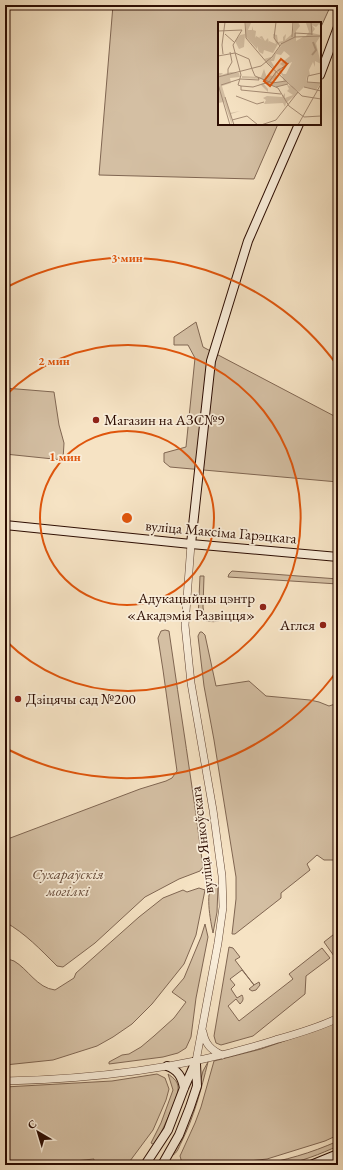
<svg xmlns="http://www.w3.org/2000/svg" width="343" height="1170" viewBox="0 0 343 1170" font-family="'EB Garamond',serif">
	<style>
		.green { fill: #d4bfa3; stroke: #806652 }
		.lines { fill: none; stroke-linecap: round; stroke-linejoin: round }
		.tertiary-casing { stroke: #5f4232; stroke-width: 8 }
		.secondary-casing { stroke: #2d0d02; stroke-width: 10 }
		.tertiary { stroke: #f9edd9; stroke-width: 7 }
		.secondary { stroke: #f9edd9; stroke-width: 8 }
		.ring { fill: none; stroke: #df550c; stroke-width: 2 }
		.poi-dot { fill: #8f2418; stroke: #f9edd9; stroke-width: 1.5 }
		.labels { text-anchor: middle; stroke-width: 3.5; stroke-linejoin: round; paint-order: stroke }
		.poi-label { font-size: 15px; fill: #2d0d02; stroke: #f9edd9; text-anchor: start }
		.street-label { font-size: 15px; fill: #2d0d02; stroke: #f9edd9 }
		.park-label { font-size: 15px; font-style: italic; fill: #674b3a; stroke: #f9edd9 }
		.inset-river { fill: none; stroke: #b29a82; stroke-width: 2 }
		.inset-road { fill: none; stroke: #a68d76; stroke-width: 1 }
		.view { fill: #df550c; fill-opacity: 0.15; stroke: #df550c; stroke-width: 2 }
		.inset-edge { fill: none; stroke: #2d0d02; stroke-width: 2 }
		.centre { fill: #df550c; stroke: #f9edd9; stroke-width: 2 }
		.ring-label { font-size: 12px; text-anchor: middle; font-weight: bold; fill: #df550c; stroke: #f9edd9; stroke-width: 3.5; stroke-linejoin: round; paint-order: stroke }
	</style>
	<rect width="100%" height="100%" fill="#f6e3c4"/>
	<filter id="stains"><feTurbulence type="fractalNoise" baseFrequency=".005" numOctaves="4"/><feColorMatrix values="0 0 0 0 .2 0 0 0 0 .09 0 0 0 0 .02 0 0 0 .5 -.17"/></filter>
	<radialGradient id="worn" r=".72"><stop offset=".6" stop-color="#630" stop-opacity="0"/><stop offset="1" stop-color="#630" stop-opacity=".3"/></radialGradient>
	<path class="green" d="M113 5H331L320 29V23H219V124H278L254 179 99 175Z
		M196 322 203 347 338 418V482L170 467 164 462V453L186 447 195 358 188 345H174V337Z
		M5 388 54 392 59 425 64 443 63 460 5 454Z
		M232 571 338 579V584L228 577 229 574Z
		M200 576H204L203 607 204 614 207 617H222V619C215 624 206 621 198 618Z
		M165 630 169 631C180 709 193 788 203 867L200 871 179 879 145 897 95 943 63 967 57 966C41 950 25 933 5 922V840L140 789 166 781 172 778 177 771 163 670 158 638 161 631Z
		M200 632H202L205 635 216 686 249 681 266 696 310 700 319 702 329 706 338 703V856L333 860H324L317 855 307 864 310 870 281 893V898L235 934H232L236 899V877L214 740 204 686 198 636Z
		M216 883 218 886 217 912 213 933C211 923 203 886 216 883Z
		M199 888 205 890 196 935 184 964 152 1004 132 1024 113 1037 97 1046 53 1060 5 1065V958C8 959 11 960 14 961 28 969 37 988 55 990L74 978 76 973 139 917 163 898 183 890 187 892Z
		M205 924 208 937 196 998 191 1037 186 1048 178 1053 163 1057 109 1064V1062L122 1055 129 1054 141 1047 154 1036 174 1018 186 1002 172 992 184 978 201 937Z
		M338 931V953L334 956 324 942Z
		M229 947 233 948 240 957 235 960 254 985 259 982 260 985 256 990 252 991 249 989 254 985 242 970 230 979 235 985 231 989 237 998 242 995C244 999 243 1001 240 1004L236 999 228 1006 239 1021 293 979 289 974 322 948 330 958 306 976 305 994 253 1036 221 1045 216 1043 214 1036Z
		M338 1022V1135L325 1141 267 1159 223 1164 186 1165 182 1163 180 1156 195 1123 201 1107 214 1061 261 1049 293 1038Z
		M208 1062C201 1090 194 1117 181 1143 179 1147 177 1153 173 1155L171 1154 198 1090 203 1071Z
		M157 1074 165 1078 169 1089 166 1100 153 1130 127 1165H93L94 1159 36 1165H5V1087L112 1081Z
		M168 1074C172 1077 177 1080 178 1086 180 1096 160 1134 155 1145L151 1143 161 1123 173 1090Z
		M338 1141V1146C320 1154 301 1162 281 1165 273 1166 264 1165 256 1165 284 1161 311 1153 338 1141Z"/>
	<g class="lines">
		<defs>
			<path id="tertiary" d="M191 544 185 625 191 683 213 810 222 876 223 907 218 943 196 1061
				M203 1032C205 1044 211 1050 222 1055
				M5 1081C96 1079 188 1068 275 1040 296 1034 318 1028 338 1018"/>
			<path id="secondary" d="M320 75 338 27
				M5 525 191 544 338 557
				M191 544 211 361 248 241 299 124
				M167 1066C178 1070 182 1077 184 1088
				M145 1165 168 1130 184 1088 196 1061
				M162 1165 179 1135 190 1107 197 1086 196 1064
				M311 1165 338 1154"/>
		</defs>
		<use href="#tertiary" class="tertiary-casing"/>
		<use href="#secondary" class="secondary-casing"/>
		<use href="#tertiary" class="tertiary"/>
		<use href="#secondary" class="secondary"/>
	</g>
	<g class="ring">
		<circle cx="127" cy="518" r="87"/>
		<path d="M6 395A173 173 0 1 1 6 641"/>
		<path d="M337 671A260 260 0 0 1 7 749M7 287A260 260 0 0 1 337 365"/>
	</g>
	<g class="poi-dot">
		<circle cx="96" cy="420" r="4"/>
		<circle cx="263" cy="607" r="4"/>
		<circle cx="323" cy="625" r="4"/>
		<circle cx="18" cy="699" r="4"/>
	</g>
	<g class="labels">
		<g class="poi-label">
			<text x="104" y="425">Магазин на АЗС№9</text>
			<text x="255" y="603" text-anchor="end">Адукацыйны цэнтр<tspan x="255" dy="17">«Акадэмія Развіцця»</tspan></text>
			<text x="315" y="630" text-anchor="end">Аглея</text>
			<text x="26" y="704">Дзіцячы сад №200</text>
		</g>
		<g class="street-label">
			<text transform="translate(221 532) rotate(5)" y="5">вуліца Максіма Гарэцкага</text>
			<text transform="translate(202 840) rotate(-97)" y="5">вуліца Янкоўскага</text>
		</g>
		<g class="park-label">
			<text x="68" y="879">Сухараўскія<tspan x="68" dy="17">могілкі</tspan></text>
		</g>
	</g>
	<g transform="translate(218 22)">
		<rect width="103" height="103" fill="#f6e3c4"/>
		<path d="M28 0 33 1 30 8H34L35 4V8L38 9 37 16 38 14 45 18 41 15 44 14 47 19 50 16 51 21V19L58 22 55 12 59 13 60 20 65 19V15L68 12 67 18 74 12V16L76 0H80L82 4 78 9V19L85 15H100L88 14 91 10 88 1H103V5L101 2 98 5 94 3 97 7 94 11 103 13 98 21 103 42 97 39V45L95 40 91 48 92 53 103 51 89 54 88 60 103 61 98 68 86 65 81 70 77 67 80 70 75 66 80 71 68 81 67 85 65 81 46 82 48 78 45 76 49 74 64 75 67 71V76L75 73 69 69 71 67 69 63 74 64 69 59 70 62 58 65 45 61 50 67V70L42 62 40 64 43 62 45 61H47L44 57 24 56V54L43 55 46 47 49 56V53L55 54 57 51 54 57 57 51 58 50V51L59 57 53 58 56 60H53H66L64 53 59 48 62 46 65 52H68L74 40 65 44 62 42 72 34 66 29 63 33 58 32 56 39H53L57 46 53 44 46 37 53 35V37L65 21 60 22 55 31 46 28 45 32 41 30 39 24V27L28 15ZM27 12 26 25 21 27 17 19 22 13ZM13 50 21 51 22 55 12 56 13 61 4 64 12 91 22 89 13 92 14 103 6 80 0 81V51H5L3 53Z" fill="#d4bfa3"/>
		<path class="inset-river" d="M94 33 98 28 95 20"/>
		<path class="inset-road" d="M27 0 28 16 50 42 84 74 103 77M58 0 56 16 62 24M93 0 94 13M24 8 15 23 23 53 20 63 23 64V68L63 72M0 9 24 8M7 12 16 20M74 15 75 0M77 15V11L94 12M63 22 77 15 103 14M5 32 4 23 7 0M0 34 17 31 31 37 34 47M34 47 37 54 54 61 68 59M58 50 71 41M103 51 90 54 89 60 103 61M10 52V47L14 40 12 30M0 55 43 44 54 35 64 21M51 60 58 50M48 61 60 66 71 84 86 95 103 94M0 62 12 103M3 63 22 57 41 58 40 55M23 64 35 65 51 60M58 65 70 62M86 65 103 69M18 74 39 82 46 80M7 75 16 103M14 98 29 94 40 103M43 103 58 98 80 70M80 103 103 62"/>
		<path class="view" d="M63 37 69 42 52 64 46 59Z"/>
		<rect width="103" height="103" class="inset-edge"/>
	</g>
	<circle cx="127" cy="518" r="6" class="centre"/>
	<g class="ring-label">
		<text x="127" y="262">3 мин</text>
		<text x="54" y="365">2 мин</text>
		<text x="65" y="461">1 мин</text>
	</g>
	<rect width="343" height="1170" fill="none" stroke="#f6e3c4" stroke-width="20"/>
	<rect x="6" y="6" width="331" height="1158" fill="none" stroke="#2d0d02" stroke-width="2"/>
	<rect x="10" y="10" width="323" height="1150" fill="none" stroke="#2d0d02"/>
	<g transform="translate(38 1132) rotate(322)" stroke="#f9edd9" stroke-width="3" paint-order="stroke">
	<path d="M0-3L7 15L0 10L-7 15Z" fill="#2d0d02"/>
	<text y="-6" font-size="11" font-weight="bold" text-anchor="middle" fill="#2d0d02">С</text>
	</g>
	<rect width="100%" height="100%" filter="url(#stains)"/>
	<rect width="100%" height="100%" fill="url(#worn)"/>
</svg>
